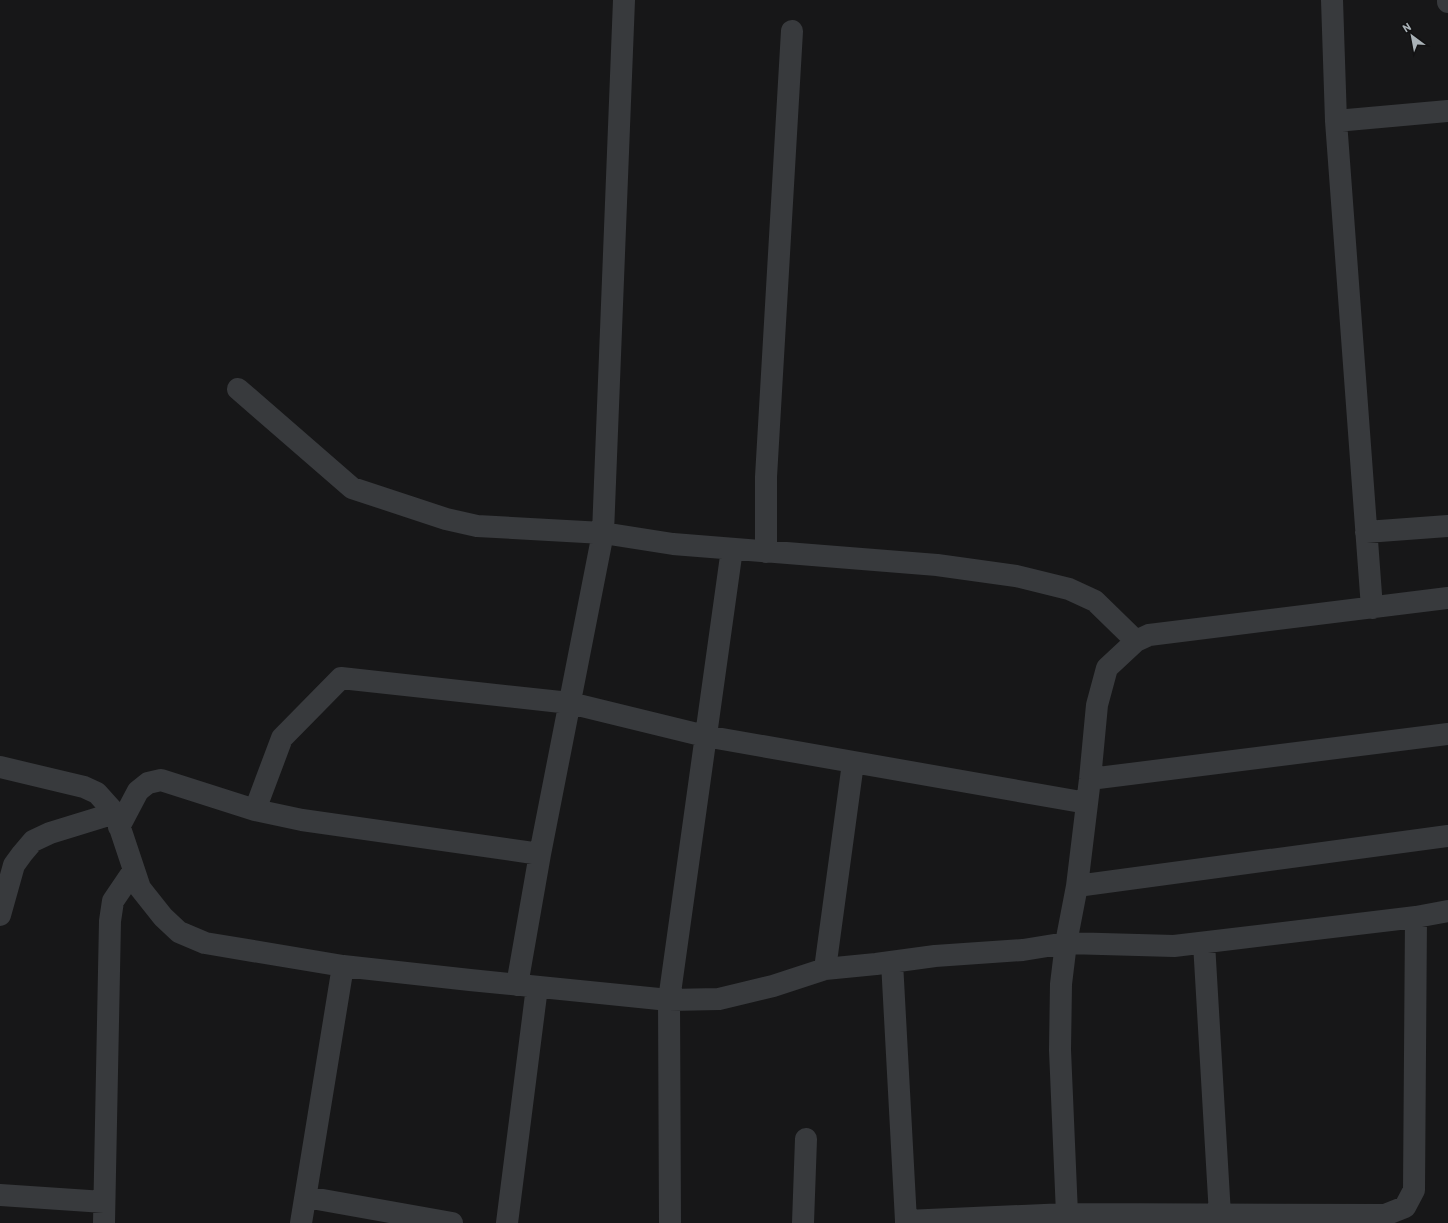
<svg xmlns="http://www.w3.org/2000/svg" width="1448" height="1223" viewBox="0 0 1448 1223" font-family="Barlow,sans-serif">
	<style>
		.lines { fill: none; stroke-linecap: round; stroke-linejoin: round }
		.minor { stroke: #383a3d; stroke-width: 22 }
	</style>
	<rect width="100%" height="100%" fill="#171718"/>
	<g class="lines">
		<path class="minor" d="M1332 0 1336 121 1372 608
			M1448 0V2
			M1336 121 1448 111
			M238 389 352 488 446 519 477 526 603 533 673 544 937 565 1016 576 1069 589 1095 601 1136 641
			M1366 532 1448 526
			M766 552V477L792 31
			M0 767 84 787 97 793 115 813 140 888 163 917 179 932 205 943 343 966 470 980 669 1000 719 999 773 986 825 969 876 964 935 956 1023 950 1066 943 1174 946 1416 917 1448 911
			M1090 779 1448 734
			M255 810 282 738 341 678 570 703 705 736 1087 803
			M119 827 138 791 148 783 161 780 255 810 302 820 540 854
			M1077 886 1448 836
			M0 915 14 865 22 854 33 841 50 833 115 813
			M1204 943 1220 1215
			M892 962 906 1221
			M825 969 853 763
			M517 985 540 854 603 533 624 0
			M0 1195 104 1202
			M306 1197 452 1223
			M1067 1214 1385 1215 1405 1207 1414 1190 1416 917
			M104 1223 110 921 113 901 134 870
			M301 1223 343 966
			M507 1223 537 987
			M670 1223 669 1000 732 549
			M803 1223 806 1139
			M906 1223V1221L1067 1214 1060 1050 1061 984 1066 943 1077 886 1090 779 1097 705 1107 668 1136 641 1149 635 1448 598"/>
	</g>
	<g transform="translate(1412 36) rotate(328)" stroke="#121213" stroke-width="3" paint-order="stroke">
	<path d="M0-3L7 15L0 10L-7 15Z" fill="#aab2b7"/>
	<text y="-6" font-size="11" font-weight="bold" text-anchor="middle" fill="#aab2b7">N</text>
	</g>
</svg>
